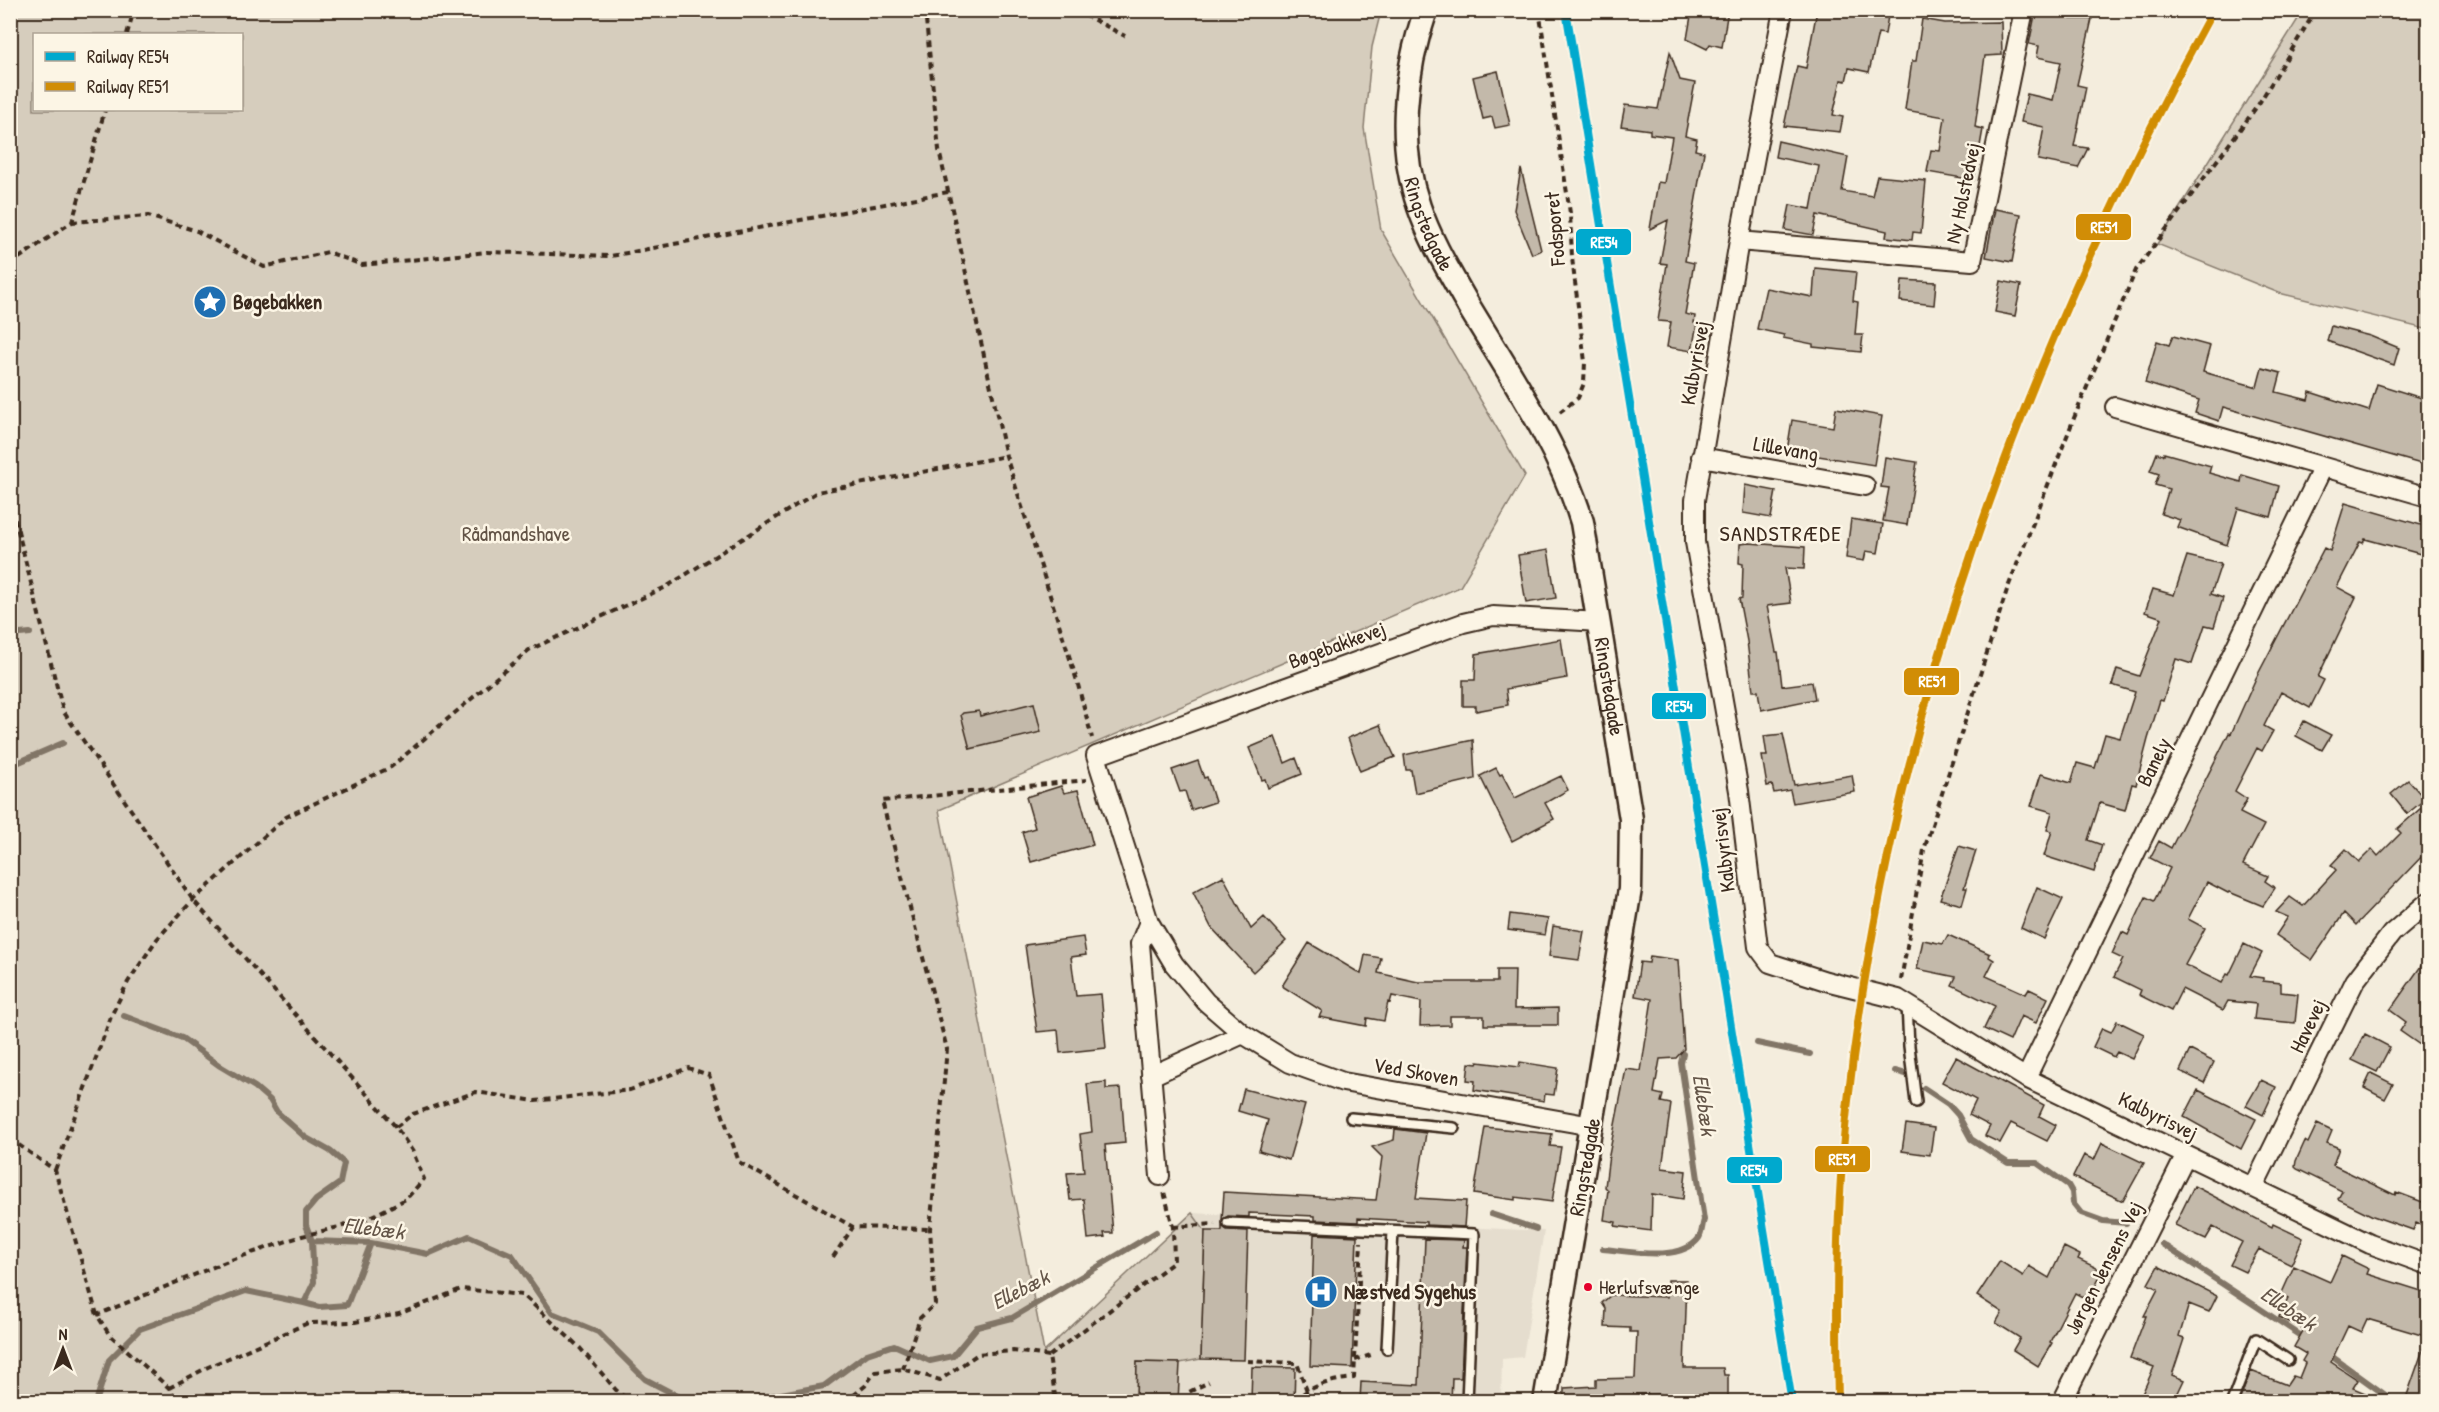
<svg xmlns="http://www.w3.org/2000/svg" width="2439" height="1412" viewBox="0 0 2439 1412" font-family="'Patrick Hand',sans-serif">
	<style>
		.built { fill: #e5ddce }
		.green { fill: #d6cdbd; stroke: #887c6e; stroke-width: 1.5; fill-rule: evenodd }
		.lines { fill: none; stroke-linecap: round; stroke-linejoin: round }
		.stream { stroke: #817466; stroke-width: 6 }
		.building { fill: #c3b9aa; stroke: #3b2a1e; stroke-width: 1.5 }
		.service-casing { stroke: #3b2a1e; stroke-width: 14 }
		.minor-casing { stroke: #3b2a1e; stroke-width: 22 }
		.tertiary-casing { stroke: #3b2a1e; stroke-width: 27 }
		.path { stroke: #3b2a1e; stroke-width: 4; stroke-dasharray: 6 4.5; stroke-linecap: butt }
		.service { stroke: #fcf5e5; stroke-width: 9 }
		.minor { stroke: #fcf5e5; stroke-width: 18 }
		.tertiary { stroke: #fcf5e5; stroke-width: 22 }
		.rail-1-casing { stroke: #fcf5e5; stroke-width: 12 }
		.rail-2-casing { stroke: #fcf5e5; stroke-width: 12 }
		.rail-1 { stroke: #00a9ce; stroke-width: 8 }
		.rail-2 { stroke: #d18d06; stroke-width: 8 }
		.bus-dot { fill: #e4002b; stroke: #fcf5e5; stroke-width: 2 }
		.labels { text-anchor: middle; stroke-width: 5; stroke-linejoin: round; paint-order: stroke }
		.bus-label { font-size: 20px; fill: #3b2a1e; stroke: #fcf5e5; text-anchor: start }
		.street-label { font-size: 21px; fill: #3b2a1e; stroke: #fcf5e5 }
		.poi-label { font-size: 21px; font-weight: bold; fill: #3b2a1e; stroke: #fcf5e5; text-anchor: start }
		.park-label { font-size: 21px; fill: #625346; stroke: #fcf5e5 }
		.neighbourhood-label { font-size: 22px; letter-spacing: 1.5px; fill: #3b2a1e; stroke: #fcf5e5 }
		.water-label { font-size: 22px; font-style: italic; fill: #645548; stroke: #fcf5e5 }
		.line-badge { stroke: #fcf5e5; stroke-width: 2 }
		.badge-label { font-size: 16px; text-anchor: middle; font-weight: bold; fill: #fff }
	</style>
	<rect width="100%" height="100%" fill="#f4eddd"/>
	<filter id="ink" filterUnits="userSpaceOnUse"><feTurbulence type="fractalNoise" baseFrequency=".0167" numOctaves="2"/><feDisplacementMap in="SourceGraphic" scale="12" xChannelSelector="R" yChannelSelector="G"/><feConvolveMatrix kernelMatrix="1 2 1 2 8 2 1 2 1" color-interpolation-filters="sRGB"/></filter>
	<g filter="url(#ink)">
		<path class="built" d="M1192 1213 1544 1231 1523 1357 1502 1359 1501 1401H1049L1044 1352Z"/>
		<path class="green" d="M10 11H1381L1372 47 1364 128 1381 230 1525 476 1460 587 939 810 1044 1352 1192 1213 1205 1231 1201 1359 1180 1363 1137 1362 1136 1402 11 1401ZM34 34H242V110H34Z
			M2303 11H2428V323L2425 329 2279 293 2157 244Z"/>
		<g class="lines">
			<path class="stream" d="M10 635 30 633
				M10 766 63 743
				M124 1016 182 1038 220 1066 255 1087 270 1100 277 1112 305 1137 330 1151 344 1163 340 1183 316 1200 306 1212V1225L312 1241
				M1757 1043 1810 1054
				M1895 1071 1906 1074
				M1924 1088 1948 1104 1958 1115 1971 1139 2008 1163H2037L2068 1185 2072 1192 2073 1203 2081 1213 2103 1221 2126 1223
				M1491 1214 1536 1229
				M2162 1244 2306 1339
				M1603 1249C1628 1251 1681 1263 1699 1238 1702 1234 1702 1225 1704 1220L1681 1063 1683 1054
				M304 1303 319 1307 347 1305 371 1243
				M2327 1353 2395 1402
				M96 1402 109 1360 140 1329 246 1291 304 1303 314 1282 312 1241 371 1243 428 1254 469 1236 512 1255 552 1313 598 1332 645 1379 689 1402
				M738 1402 824 1386 867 1354 894 1345 930 1361 953 1356 977 1327 1012 1318 1156 1232"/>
		</g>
		<path class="building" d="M1692 10H1728L1722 47 1710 44 1707 49 1687 39Z
			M1817 10H1889L1885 34 1878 33 1869 72 1849 68 1846 81 1841 80 1833 115 1843 117 1840 132 1784 126 1797 66 1806 68Z
			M2036 10H2073L2071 19H2092L2077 85 2086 87 2074 146 2088 148 2078 168 2038 160 2044 127 2021 122 2027 94 2053 100 2061 62 2037 57 2039 46 2029 44Z
			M1922 19 1945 23 2001 22 2002 55 1985 56 1975 127 1983 129 1974 180 1927 172 1931 150 1940 151 1945 117 1905 110 1912 61H1916Z
			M1670 52 1680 80 1695 83 1685 136 1697 139 1695 150 1704 152 1685 261 1694 263 1685 314 1695 316 1694 323H1697L1692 351 1667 347 1671 322 1658 321 1667 264 1660 263 1668 220 1650 229 1658 182 1664 183 1672 137 1650 134V130L1621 126 1625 105 1658 109Z
			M1498 71 1510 125 1495 128 1492 117 1483 119 1473 77Z
			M1778 141 1848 157 1842 191 1872 196 1877 176 1926 181 1921 233 1913 232 1912 240 1886 237 1887 231 1817 215 1813 235 1785 230 1790 205 1811 209 1819 166 1775 157Z
			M1521 169 1541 250 1532 254 1514 210Z
			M1995 209 2021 214 2012 262 1986 257Z
			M1815 268 1856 272 1853 301 1858 302 1855 335H1863L1861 352 1813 347V344L1783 338 1784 335 1757 329 1766 288 1813 297Z
			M1902 280 1936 282 1934 305 1900 301Z
			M2001 281 2021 285 2015 316 1995 312Z
			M2331 326 2370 336 2399 348 2394 365 2327 341Z
			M2173 336 2210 346 2203 372 2257 387 2262 368 2281 373 2276 392 2308 400 2310 392 2369 411 2377 384 2428 400V419L2423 438 2428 439V466L2223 407 2219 421 2195 413 2199 400 2145 383 2157 341 2169 345Z
			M1836 408 1882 416 1874 465 1787 451 1792 420 1833 427Z
			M2157 453 2164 455V453L2211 466 2209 473 2241 482 2242 475 2279 486 2271 517 2238 508 2227 545 2177 527 2180 520 2161 514 2169 489 2155 485 2159 474 2150 471Z
			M1885 457 1917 462 1907 525 1883 521 1889 488 1881 487Z
			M1745 485 1776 491 1771 518 1743 513Z
			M2345 503 2428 527V556L2365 539 2363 543 2360 542 2337 587 2356 597 2318 677 2324 680 2310 708 2281 692 2264 726 2273 731 2262 751 2257 748 2235 791 2247 799 2240 813 2264 825 2243 865 2268 876 2265 881 2275 888 2263 906 2229 892 2228 893 2207 882 2188 919 2205 928 2185 965 2222 983 2227 974 2229 975 2244 944 2262 953 2250 976 2263 978V981L2281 983V992L2298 994 2295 1023 2254 1019 2256 1004 2228 1001 2223 1010 2182 989 2171 1011 2139 995 2141 990 2114 977 2123 959 2112 954 2122 932 2128 935 2146 897 2154 901 2170 868 2150 858 2159 841 2171 848 2229 733 2231 734 2256 678 2324 548 2330 551Z
			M1851 519 1883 524 1878 553 1866 551 1864 561 1846 558Z
			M1749 543 1805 547 1804 569 1785 568 1791 603 1767 606 1776 652H1778L1782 686 1812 682 1815 699 1761 710 1758 691H1753L1747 641 1739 599 1742 598 1743 564 1739 563 1740 544Z
			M1548 550 1556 598 1526 603 1518 555Z
			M2187 556 2221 564 2211 594 2223 598 2214 627 2205 625 2192 664 2176 659 2163 701 2160 700 2148 739 2136 785 2132 784 2125 810 2100 803 2088 840 2102 845 2094 872 2044 856 2052 831 2047 830 2052 812 2031 806 2041 774 2071 783 2077 763 2095 768 2105 734 2120 738 2135 692 2112 685 2117 669 2139 676 2162 618 2145 612 2153 589 2174 595Z
			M1561 639 1567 678 1506 689 1508 705 1476 711V706H1463V680H1475L1476 654Z
			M1034 703 1041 732 970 749 961 715 963 713 979 711 980 716Z
			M2304 721 2331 735 2322 750 2296 736Z
			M1380 725 1395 757 1360 771 1348 738Z
			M1783 734 1794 785 1852 775 1855 792 1793 803 1790 790 1774 793 1772 785 1767 786 1762 756H1767L1764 736Z
			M1275 737 1285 763 1296 758 1302 774 1268 788 1265 779 1262 780 1249 748Z
			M1473 740 1475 779 1415 793 1411 770H1406L1404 755Z
			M1198 761 1204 778 1207 777 1215 802 1191 810 1185 791 1180 792 1172 770Z
			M1496 768 1500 775 1502 774 1515 798 1561 776 1568 790 1545 803 1554 819 1512 841 1480 776Z
			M2408 780 2425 799 2407 814 2391 794Z
			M1061 786 1064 793 1078 790 1093 845 1031 862 1022 832 1035 828 1026 797Z
			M2428 802V850L2356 925 2344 913 2312 960 2276 935 2288 917 2276 912 2290 897 2303 906 2336 870 2331 865 2346 849 2359 862 2372 849 2378 856 2401 833 2397 829Z
			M1959 846 1976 851 1964 888H1967L1962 905 1940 899Z
			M1223 876 1251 929 1264 917 1286 941 1253 972 1211 927 1193 892Z
			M2037 887 2063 899 2044 939 2021 928Z
			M1510 914 1548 919 1545 935 1508 930Z
			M1553 926 1584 931 1579 960 1549 956Z
			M1948 935 1990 954 1989 957 1994 960 1986 976 2026 994 2029 989 2048 998 2036 1023 2021 1016 2010 1041 1984 1029 1995 1006 1952 985 1956 977 1917 969 1923 940 1943 944Z
			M1083 937 1086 955 1071 957 1076 996 1101 994 1106 1048 1060 1053 1058 1030 1037 1032 1025 945Z
			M1309 943 1361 974 1365 955 1381 958 1378 973 1418 982H1497V970H1515L1514 1009 1558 1008V1025H1484V1016H1450V1025L1420 1026 1421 1002 1392 996 1390 1003 1388 1002 1384 1021 1367 1018 1366 1026 1319 1017 1322 1011 1282 986Z
			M1650 956 1678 960 1684 1049 1676 1058 1660 1059 1654 1093 1663 1095 1661 1102 1671 1104 1662 1168 1686 1171 1683 1199 1652 1194 1651 1231 1615 1226 1616 1222 1604 1220 1608 1190 1605 1187 1609 1155 1626 1069 1641 1071 1652 999 1635 996 1640 962 1649 963Z
			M2428 956V1033L2420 1045 2400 1031 2406 1022 2390 1010Z
			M2117 1021 2144 1034 2132 1059 2117 1052 2114 1057 2093 1047 2102 1028 2111 1032Z
			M2365 1034 2390 1047 2377 1072 2352 1060Z
			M2190 1050 2214 1062 2204 1083 2180 1071Z
			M1956 1057 2044 1105 2039 1116 2056 1125 2047 1141 2011 1123 2000 1143 1985 1136 1990 1126 1969 1115 1976 1100 1942 1082Z
			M1478 1062 1519 1067 1520 1062 1558 1068 1554 1095 1545 1094 1544 1101 1474 1090 1475 1081 1467 1080 1469 1063 1477 1064Z
			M2371 1073 2393 1084 2385 1099 2364 1088Z
			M2261 1080 2276 1087 2263 1115 2246 1106Z
			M1106 1082V1089L1121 1088 1125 1143 1105 1145 1113 1233H1104L1105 1237 1088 1239 1084 1199 1070 1200 1067 1173 1084 1172 1080 1134 1092 1132 1087 1084Z
			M1244 1089 1305 1105 1289 1160 1259 1151 1268 1120 1238 1111Z
			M2198 1090 2256 1119 2241 1149 2184 1117Z
			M1906 1124 1934 1128 1930 1155 1902 1151Z
			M2317 1124 2332 1131 2327 1143 2339 1148 2333 1165 2395 1195 2396 1192 2428 1204V1228L2416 1223 2413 1230 2373 1216 2338 1199 2342 1191 2297 1169 2295 1167 2296 1161 2305 1141 2308 1143Z
			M1485 1127 1552 1134 1550 1146 1561 1147 1552 1202 1515 1197V1200L1474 1194Z
			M1395 1129 1426 1133 1416 1198 1466 1201 1464 1227 1426 1225V1222L1358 1218V1222L1315 1220V1216L1249 1213V1217L1228 1216 1222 1220 1224 1192 1376 1200 1382 1157 1372 1147 1394 1140Z
			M2102 1143 2144 1163 2123 1201 2073 1177 2084 1155 2094 1160Z
			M2194 1186 2272 1227 2273 1224 2303 1238 2291 1265 2259 1249 2245 1272 2230 1265 2242 1242 2213 1227 2206 1239 2175 1225Z
			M1222 1226 1227 1230 1248 1231 1244 1360 1201 1359 1205 1231H1222Z
			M1314 1234 1357 1236 1352 1368 1310 1366Z
			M1425 1239 1464 1240 1463 1247H1467L1461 1378H1452L1451 1401H1360L1361 1382 1419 1385Z
			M2064 1247 2080 1255 2078 1259 2103 1271 2088 1300 2075 1293 2050 1342 2052 1343 2038 1366 2013 1350 2020 1338 1996 1323 2002 1312 1977 1296 2000 1261 2023 1276 2029 1266 2049 1278Z
			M2342 1256 2369 1269 2367 1274 2428 1293V1337L2367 1319 2361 1332 2348 1326 2331 1362 2358 1380 2353 1388 2384 1401H2239L2251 1371 2287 1385 2293 1376 2299 1378 2305 1363 2302 1361 2306 1354 2294 1347 2304 1329 2279 1317 2288 1298 2281 1295 2294 1266 2330 1282Z
			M2158 1266 2217 1296 2209 1312 2189 1304 2179 1337 2184 1339 2172 1375 2184 1380 2174 1401H2139L2154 1367 2130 1358 2146 1316H2144L2158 1289 2148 1284Z
			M1668 1280H1687L1684 1368H1723L1724 1375H1728V1401H1660V1394L1621 1395 1622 1399 1618 1401H1564V1388L1596 1386V1379L1635 1378 1637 1332H1630V1328L1605 1327 1606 1309 1602 1303 1611 1295 1667 1297Z
			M2426 1341 2428 1342V1388L2424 1401H2405Z
			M1137 1362 1180 1363 1178 1401H1136Z
			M1252 1367 1295 1368 1294 1401H1251Z"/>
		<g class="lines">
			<defs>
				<path id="service" d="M1907 1004 1909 1046 1916 1102
					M1351 1118 1454 1128
					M1228 1223 1474 1234 1467 1402
					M1387 1349 1393 1231
					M2232 1402 2256 1339 2288 1360"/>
				<path id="minor" d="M1783 10 1739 241 1695 500V542L1739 791 1758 947 1770 963 1826 981 1898 999 2026 1078 2370 1244 2428 1265
					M1739 241 1972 261 2024 10
					M2115 407 2428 497
					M1701 457 1865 486
					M1149 922 1140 944 1160 1176
					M1151 1076 1243 1034
					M2026 1078 2323 467
					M1592 1126 1343 1082 1290 1063 1243 1034 1206 1002 1174 964 1149 922 1096 756 1463 623 1493 616 1600 622
					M2253 1188 2355 981 2392 933 2428 902
					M2062 1402 2186 1155"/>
				<g id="tertiary">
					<path id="s1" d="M1426 10C1404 73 1397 144 1419 207 1431 242 1450 273 1468 305 1510 375 1558 444 1582 522L1631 819 1630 889 1545 1402"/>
				</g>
			</defs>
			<use href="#service" class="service-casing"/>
			<use href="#minor" class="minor-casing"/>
			<use href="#tertiary" class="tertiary-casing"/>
			<path class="path" d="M925 10 939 150 1006 456 1077 681 1092 738
				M1075 10 1125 36
				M1539 10 1570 213 1572 258 1585 362 1584 383 1578 398 1557 414
				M127 34 134 10
				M72 222 148 216 197 231 264 267 328 252 362 265 487 252 611 256 948 192
				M10 264 72 222 105 110
				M10 499 63 711 193 900 396 1127 413 1152 424 1179 406 1199 363 1221 302 1236 228 1261 97 1315
				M1901 980 1924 850 2007 590 2074 418 2136 270 2258 105 2316 10
				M396 1127 413 1114 476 1092 535 1101 630 1090 688 1068 709 1075 739 1162 853 1227 930 1229
				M10 1139 55 1170 97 1315 109 1334 169 1388 177 1402
				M55 1170 112 1014 128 982 157 939 193 900 286 817 391 767 529 650 666 587 817 492 1006 456
				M1173 1227 1215 1224
				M833 1257 853 1227
				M1049 1356 1174 1262 1173 1227 1164 1192
				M1355 1360 1374 1354
				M1247 1361 1297 1363 1307 1391
				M903 1369 920 1318 935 1304 930 1229 947 1049 882 801 1086 780
				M169 1388 208 1367 308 1323 355 1322 399 1314 461 1289 523 1295 580 1348 616 1390 630 1402
				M845 1402 865 1386 875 1372 903 1369 940 1380 978 1354 1013 1351 1049 1356 1056 1402
				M1189 1402V1392L1209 1382
				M1298 1402V1397C1316 1384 1333 1380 1354 1378L1361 1242"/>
			<use href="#service" class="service"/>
			<use href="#minor" class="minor"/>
			<use href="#tertiary" class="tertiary"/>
			<defs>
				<path id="rail-1" d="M1566 10 1792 1402"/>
				<path id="rail-2" d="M1838 1402C1836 1304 1836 1206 1847 1109 1889 722 2026 350 2213 10"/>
			</defs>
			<use href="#rail-1" class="rail-1-casing"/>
			<use href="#rail-2" class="rail-2-casing"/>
			<use href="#rail-1" class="rail-1"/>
			<use href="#rail-2" class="rail-2"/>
		</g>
	</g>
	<defs>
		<symbol id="sight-disc" viewBox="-11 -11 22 22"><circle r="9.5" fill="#1f6fb2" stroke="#fcf5e5"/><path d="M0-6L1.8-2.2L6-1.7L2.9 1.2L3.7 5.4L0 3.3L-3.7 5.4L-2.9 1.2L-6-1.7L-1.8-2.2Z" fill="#fff"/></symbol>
		<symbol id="hospital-disc" viewBox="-11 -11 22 22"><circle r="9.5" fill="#1f6fb2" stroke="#fcf5e5"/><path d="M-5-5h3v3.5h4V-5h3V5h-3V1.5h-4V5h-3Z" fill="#fff"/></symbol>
	</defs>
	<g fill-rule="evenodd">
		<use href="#sight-disc" x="191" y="283" width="38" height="38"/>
		<use href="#hospital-disc" x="1302" y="1273" width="38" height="38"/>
	</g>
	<circle class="bus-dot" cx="1588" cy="1287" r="5"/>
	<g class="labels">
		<g class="bus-label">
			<text x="1599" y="1294">Herlufsvænge</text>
		</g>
		<g class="street-label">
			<text transform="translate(1963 193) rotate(-78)" y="7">Ny Holstedvej</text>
			<text dy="7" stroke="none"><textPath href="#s1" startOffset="220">Ringstedgade</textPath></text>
			<text transform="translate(1555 229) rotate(-95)" y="7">Fodsporet</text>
			<text transform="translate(1695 363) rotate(-80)" y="7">Kalbyrisvej</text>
			<text transform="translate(1786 449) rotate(10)" y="7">Lillevang</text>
			<text transform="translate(1337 645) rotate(-20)" y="7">Bøgebakkevej</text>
			<text dy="7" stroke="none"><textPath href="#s1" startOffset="723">Ringstedgade</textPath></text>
			<text transform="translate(2154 762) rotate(-64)" y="7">Banely</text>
			<text transform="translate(1723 850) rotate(-97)" y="7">Kalbyrisvej</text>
			<text transform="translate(2308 1026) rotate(-64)" y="7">Havevej</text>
			<text transform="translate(1416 1072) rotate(10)" y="7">Ved Skoven</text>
			<text transform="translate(2158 1116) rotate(26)" y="7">Kalbyrisvej</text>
			<text transform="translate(1585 1167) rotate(-80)" y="7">Ringstedgade</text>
			<text transform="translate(2104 1268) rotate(-63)" y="7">Jørgen Jensens Vej</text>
		</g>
		<g class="poi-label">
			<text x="233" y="309">Bøgebakken</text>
			<text x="1344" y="1299">Næstved Sygehus</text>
		</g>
		<g class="park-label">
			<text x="516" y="541">Rådmandshave</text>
		</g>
		<g class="neighbourhood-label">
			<text x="1781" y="541">SANDSTRÆDE</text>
		</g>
		<g class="water-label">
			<text transform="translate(1705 1105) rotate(82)" y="8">Ellebæk</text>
			<text transform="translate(374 1228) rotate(7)" y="8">Ellebæk</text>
			<text transform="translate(1020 1289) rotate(-27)" y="8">Ellebæk</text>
			<text transform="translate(2289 1308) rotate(34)" y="8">Ellebæk</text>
		</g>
	</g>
	<g class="line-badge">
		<rect x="2075" y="213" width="57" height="28" rx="6" fill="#d18d06"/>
		<rect x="1575" y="228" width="57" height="28" rx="6" fill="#00a9ce"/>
		<rect x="1903" y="667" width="57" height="29" rx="6" fill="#d18d06"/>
		<rect x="1651" y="692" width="56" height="28" rx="6" fill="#00a9ce"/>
		<rect x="1814" y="1145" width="57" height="28" rx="6" fill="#d18d06"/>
		<rect x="1726" y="1156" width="57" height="28" rx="6" fill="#00a9ce"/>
	</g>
	<g class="badge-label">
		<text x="2104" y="233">RE51</text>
		<text x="1604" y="248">RE54</text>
		<text x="1932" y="687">RE51</text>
		<text x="1679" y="712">RE54</text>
		<text x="1842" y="1165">RE51</text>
		<text x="1754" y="1176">RE54</text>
	</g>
	<rect width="2439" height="1412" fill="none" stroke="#fcf5e5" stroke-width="36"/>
	<rect x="18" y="18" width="2403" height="1376" fill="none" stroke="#3b2a1e" stroke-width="2" filter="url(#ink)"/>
	<rect x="33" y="33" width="210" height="78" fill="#fcf5e5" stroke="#afa495" stroke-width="1.5"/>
	<rect x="45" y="52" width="30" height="9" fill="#00a9ce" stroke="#afa495" stroke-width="1.5"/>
	<text x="87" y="63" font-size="18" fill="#3b2a1e">Railway RE54</text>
	<rect x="45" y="82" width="30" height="9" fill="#d18d06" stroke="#afa495" stroke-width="1.5"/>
	<text x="87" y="93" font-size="18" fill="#3b2a1e">Railway RE51</text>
	<g transform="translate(63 1349)" stroke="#fcf5e5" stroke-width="4.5" paint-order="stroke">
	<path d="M0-4.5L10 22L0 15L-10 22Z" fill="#3b2a1e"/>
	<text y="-9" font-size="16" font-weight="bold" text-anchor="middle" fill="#3b2a1e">N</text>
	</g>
</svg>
